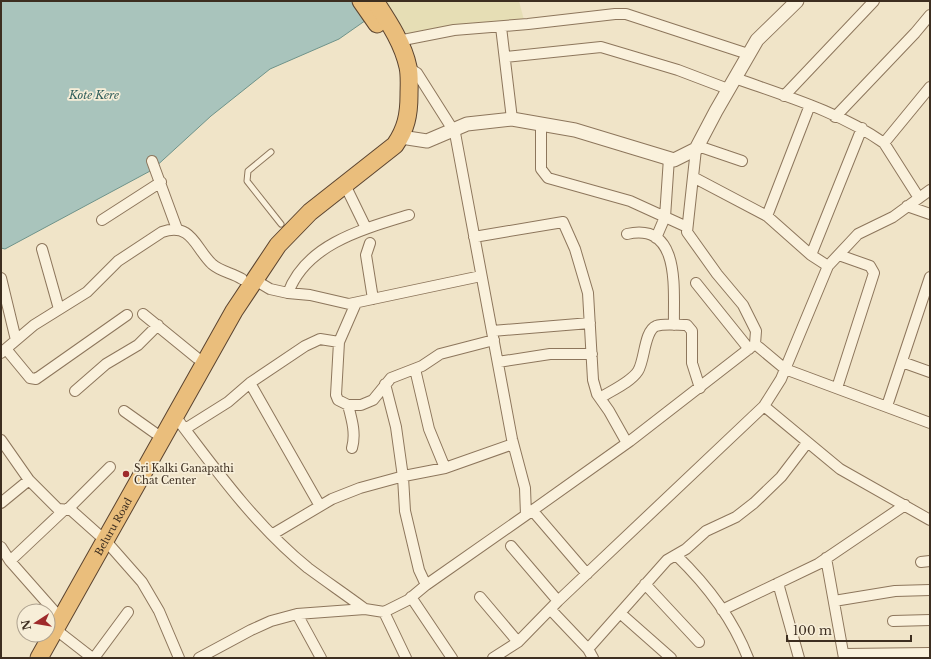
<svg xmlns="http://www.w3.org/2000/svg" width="931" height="659" viewBox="0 0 931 659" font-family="'Libre Baskerville',serif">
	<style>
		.farmland { fill: #e6deb5 }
		.water { fill: #a9c4bc; stroke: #6f938a }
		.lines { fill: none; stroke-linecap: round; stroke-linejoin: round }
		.service-casing { stroke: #8d765c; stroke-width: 7 }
		.minor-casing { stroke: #8d765c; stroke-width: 12 }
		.tertiary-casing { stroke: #8d765c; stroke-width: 15 }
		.trunk-casing { stroke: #5b4430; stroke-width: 19 }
		.service { stroke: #faf1dc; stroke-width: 5 }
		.minor { stroke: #faf1dc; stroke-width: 10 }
		.tertiary { stroke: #faf1dc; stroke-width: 13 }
		.trunk { stroke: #eabe7c; stroke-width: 17 }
		.poi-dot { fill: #9e2a2b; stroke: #f7eed8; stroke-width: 1.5 }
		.labels { text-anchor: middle; stroke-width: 3.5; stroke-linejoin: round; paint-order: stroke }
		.poi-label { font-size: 10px; fill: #3d2e20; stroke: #f7eed8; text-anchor: start }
		.street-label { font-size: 10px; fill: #3d2e20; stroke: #f7eed8 }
		.water-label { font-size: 11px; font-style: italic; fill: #2f5d5a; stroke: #f7eed8 }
	</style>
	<rect width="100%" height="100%" fill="#f0e4c8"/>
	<path class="farmland" d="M384 1H519L524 20 408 36Z"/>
	<path class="water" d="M1 1H355L369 18 339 39 270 69 211 116 152 170 5 249 1 248Z"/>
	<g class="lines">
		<defs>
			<path id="service" d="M271 152 248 171 247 181 281 224"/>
			<path id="minor" d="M501 27 512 119
				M398 41 454 30 528 24 615 14H626L748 54
				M506 57 601 47 678 70 728 89
				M735 78C785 96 840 112 884 143L930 87
				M784 96 874 1
				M835 117 915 33 930 15
				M541 123V169L548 178 630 201 687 227
				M884 143 919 198
				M698 146 742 161
				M152 161 177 229
				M693 177 767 216 811 255 828 266
				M345 185 366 228
				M907 206 930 214
				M767 216 810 105
				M102 220 161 182
				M627 234C682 222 673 291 674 325
				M474 237 563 222 575 249 588 293 593 380 597 394 609 411 627 443
				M656 238 665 217 669 158
				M370 243 366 255 373 299
				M42 249 59 309
				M811 255 862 128
				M1 278 16 340
				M255 280 270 289 288 293 310 295 349 304 481 276
				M696 283 749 349
				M288 293C306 244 363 229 409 215
				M356 303 339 342 336 395 338 400 348 405H361L373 400 391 378 422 366 440 354 494 340
				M143 314 197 358
				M492 331 590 323
				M755 344 785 369 930 423
				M6 349 30 378 36 379 127 315
				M1 353 34 325 87 292 118 261 162 232C192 222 195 248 212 264 221 272 233 273 242 279
				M498 362 550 354H592
				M902 362 930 372
				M415 369 429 429 445 468
				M250 383 320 506
				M385 384 396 427 403 477 405 511 419 570 426 585
				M837 388 874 273 870 266 839 255
				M75 391 106 364 138 345 158 325
				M600 398C612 390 630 383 638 371 645 360 644 331 656 326 664 323 678 325 687 325L692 331V363L700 388
				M348 405C352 420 356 434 352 448
				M764 406 840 469 930 520
				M887 406 930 277
				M124 411 155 433
				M175 416C215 469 256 526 308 568 327 582 346 595 365 609
				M185 429 228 402 250 383 305 346 320 339 339 342
				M1 440 29 480 58 509 71 510 99 535
				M1 503 29 480
				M67 510 110 467
				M532 510 587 574
				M526 515 630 441 755 344 756 331 743 305 717 274 687 232 696 149
				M273 534 332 499 360 488 404 476 445 468 513 444
				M105 540 142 582 159 611 179 658
				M511 546 558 601
				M1 547 10 561 55 612
				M676 555C706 584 733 619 748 658
				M826 558 844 658
				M10 561 63 511
				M921 562 930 561
				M778 583 799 658
				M645 584 699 642
				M411 597 452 658
				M480 597 518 642
				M834 601 895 591 930 590
				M550 609 588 649 593 658
				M722 610 818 564 905 505
				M384 612 406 658
				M620 613 671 658
				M297 614 321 658
				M893 621 930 620
				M55 629 91 657 94 658 128 612
				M588 649 667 560 686 549 706 531 736 517 754 503 781 477 807 443
				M844 654 930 653
				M199 658 251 630 271 621 297 614 365 609 384 612 408 600 426 585 526 515 525 488 512 439 455 133 417 73 409 68
				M493 658 518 642 558 601 764 406 781 379 828 266 858 234 893 217 930 190"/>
			<path id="tertiary" d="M401 137 427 141 467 124 512 119 575 130 674 160 696 149 716 111 757 40 797 1"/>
			<g id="trunk">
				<path d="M361 1 377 24"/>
				<path id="s1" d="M39 658 234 311 278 245 310 212 395 145C406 129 409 115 409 95 409 87 410 76 408 67 403 43 388 21 375 1"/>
			</g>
		</defs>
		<use href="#service" class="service-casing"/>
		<use href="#minor" class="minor-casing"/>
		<use href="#tertiary" class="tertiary-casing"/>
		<use href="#trunk" class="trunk-casing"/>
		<use href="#service" class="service"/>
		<use href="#minor" class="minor"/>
		<use href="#tertiary" class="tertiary"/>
		<use href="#trunk" class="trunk"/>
	</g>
	<circle class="poi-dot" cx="126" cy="474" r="4"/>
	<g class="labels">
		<g class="poi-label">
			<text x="134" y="472">Sri Kalki Ganapathi<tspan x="134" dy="12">Chat Center</tspan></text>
		</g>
		<g class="street-label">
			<text dy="4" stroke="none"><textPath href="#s1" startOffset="151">Beluru Road</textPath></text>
		</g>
		<g class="water-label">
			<text x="94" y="99">Kote Kere</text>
		</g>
	</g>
	<rect width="931" height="659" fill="none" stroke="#3d2e20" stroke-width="4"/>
	<g transform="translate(36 623) rotate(258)"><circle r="19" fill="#f7eed8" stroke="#ada18e"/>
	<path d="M0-3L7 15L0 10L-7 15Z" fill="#9e2a2b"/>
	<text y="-6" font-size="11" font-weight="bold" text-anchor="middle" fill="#3d2e20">N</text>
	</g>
	<path d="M787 635v6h124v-6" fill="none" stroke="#3d2e20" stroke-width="2"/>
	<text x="793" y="635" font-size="12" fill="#3d2e20" stroke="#f7eed8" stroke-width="3" paint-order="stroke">100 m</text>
</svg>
